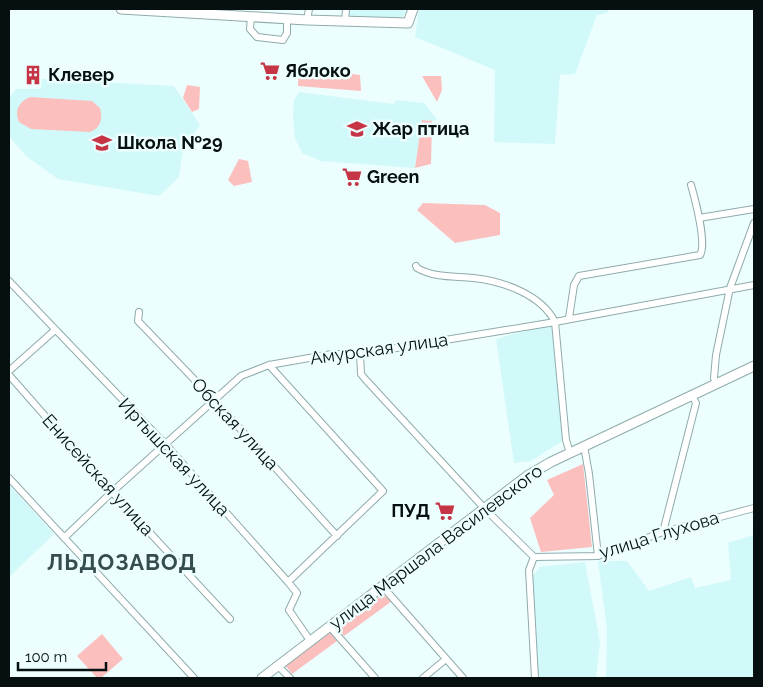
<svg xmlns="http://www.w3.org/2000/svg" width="763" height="687" viewBox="0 0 763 687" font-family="Raleway,sans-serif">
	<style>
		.built { fill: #d2f9fa }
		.green { fill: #fbbfbe }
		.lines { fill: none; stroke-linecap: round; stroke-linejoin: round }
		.street-casing { stroke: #90abab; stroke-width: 8 }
		.secondary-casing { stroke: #90abab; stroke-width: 11 }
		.street { stroke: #fff; stroke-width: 6 }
		.secondary { stroke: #fff; stroke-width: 9 }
		.labels { text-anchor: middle; stroke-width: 5; stroke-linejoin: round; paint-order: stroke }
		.poi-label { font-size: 18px; font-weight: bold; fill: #061010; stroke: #ecfefe; text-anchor: start }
		.street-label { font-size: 18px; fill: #061010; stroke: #ecfefe }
		.district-label { font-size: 22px; font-weight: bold; letter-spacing: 1px; fill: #354d4e; stroke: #ecfefe }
	</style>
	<rect width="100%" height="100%" fill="#ecfefe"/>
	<path class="built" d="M348 9H409L402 17 395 19 348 18Z
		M419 9H609L607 13 597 15 575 74 560 75 555 144 494 142 495 70 415 37Z
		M42 79 174 86 200 125 183 150 179 177 159 196 58 179 26 156 9 136V98L16 89H41Z
		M299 92 394 104 396 100 424 103 437 119 432 121 422 120 415 168 321 161 302 153 295 138 293 117 294 100Z
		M550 324 553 326 564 440 531 461 514 463 496 339Z
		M9 485 54 534 9 577Z
		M754 535V678H606L607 629 598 561H627L649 591 691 577 695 588 731 580 728 543Z
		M585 562 600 642 596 678H537L532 577 540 567Z"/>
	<path class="green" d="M299 66 360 75 361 91 298 86Z
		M422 76H441L442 90 437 102Z
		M187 85 200 87 199 109 192 112 183 98Z
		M30 97 92 101 100 108C103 118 101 128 90 132L31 129 19 122C14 110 19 102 30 97Z
		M422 120 432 121 431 164 415 168Z
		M239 159 248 161 252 182 234 186 228 180Z
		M423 203 485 205 500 213V235L455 243 417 210Z
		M583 464 592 547 541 552 530 518 554 495 547 480Z
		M382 594 392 601 344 636 338 627Z
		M330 632 337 641 292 674 285 665Z
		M102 634 123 659 101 678H97L77 656Z"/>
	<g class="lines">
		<defs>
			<path id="street" d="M251 16 250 29 257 37 283 40 287 33V18
				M307 20 309 9
				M345 22 346 9
				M699 218 754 209
				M416 266 417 268C435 278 453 276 473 278 502 281 541 294 555 322L566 440 570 453
				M9 281 166 445 288 582 297 593 289 610 311 642
				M139 312 138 321 214 400 337 536
				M569 318 574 285 579 276 700 255C707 244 695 199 691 185
				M360 354 361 374 365 379 485 509 534 557
				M269 365 383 491 288 582
				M9 371 55 330
				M9 375 112 492 230 619
				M716 384 714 378 716 355 730 288 754 223
				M584 446 589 474 598 556
				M9 478 194 678
				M663 532 696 403 692 395
				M64 538 112 492 241 376 269 365 332 354H360L555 322 754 285
				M534 557 598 556 663 532 754 508
				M534 557 529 570 535 678
				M383 587 463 678
				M330 627 375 678
				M278 666 290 678
				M423 678 446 659"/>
			<path id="secondary" d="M121 9 307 20 408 23 413 9
				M262 678 527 476 551 462 754 366"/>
		</defs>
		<use href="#street" class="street-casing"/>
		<use href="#secondary" class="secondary-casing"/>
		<use href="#street" class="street"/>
		<use href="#secondary" class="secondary"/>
	</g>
	<defs>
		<symbol id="supermarket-bare" viewBox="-9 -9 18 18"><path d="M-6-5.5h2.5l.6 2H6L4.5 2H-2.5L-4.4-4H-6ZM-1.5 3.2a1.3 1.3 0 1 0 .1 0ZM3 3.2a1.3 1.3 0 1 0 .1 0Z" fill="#c53545" stroke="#ecfefe" stroke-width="2.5" paint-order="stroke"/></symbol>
		<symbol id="building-bare" viewBox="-9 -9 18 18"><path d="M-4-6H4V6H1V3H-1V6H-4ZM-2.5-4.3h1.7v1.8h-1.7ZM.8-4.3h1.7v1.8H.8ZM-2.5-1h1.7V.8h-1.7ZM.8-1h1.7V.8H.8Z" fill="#c53545" stroke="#ecfefe" stroke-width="2.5" paint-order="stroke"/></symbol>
		<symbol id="school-bare" viewBox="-9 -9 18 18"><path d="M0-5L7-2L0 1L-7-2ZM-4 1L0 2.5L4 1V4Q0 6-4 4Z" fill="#c53545" stroke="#ecfefe" stroke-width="2.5" paint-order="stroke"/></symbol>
	</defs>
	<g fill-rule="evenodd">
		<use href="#supermarket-bare" x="256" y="57" width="28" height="28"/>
		<use href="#building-bare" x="19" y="61" width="28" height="28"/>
		<use href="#school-bare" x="343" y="115" width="28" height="28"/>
		<use href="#school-bare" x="88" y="129" width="28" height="28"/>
		<use href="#supermarket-bare" x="338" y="163" width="28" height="28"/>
		<use href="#supermarket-bare" x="431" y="497" width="28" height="28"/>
	</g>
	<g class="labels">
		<g class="poi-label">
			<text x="285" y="77">Яблоко</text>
			<text x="48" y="81">Клевер</text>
			<text x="372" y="135">Жар птица</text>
			<text x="117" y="149">Школа №29</text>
			<text x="367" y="183">Green</text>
			<text x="430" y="517" text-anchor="end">ПУД</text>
		</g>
		<g class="street-label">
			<text transform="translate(379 349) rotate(-8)" y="6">Амурская улица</text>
			<text transform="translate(235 424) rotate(47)" y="6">Обская улица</text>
			<text transform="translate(174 457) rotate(47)" y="6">Иртышская улица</text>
			<text transform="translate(98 475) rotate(48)" y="6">Енисейская улица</text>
			<text transform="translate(659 535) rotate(-17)" y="6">улица Глухова</text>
			<text transform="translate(436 547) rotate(-37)" y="6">улица Маршала Василевского</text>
		</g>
		<g class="district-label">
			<text x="122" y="570">ЛЬДОЗАВОД</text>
		</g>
	</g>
	<rect width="763" height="687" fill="none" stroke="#061010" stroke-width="20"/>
	<path d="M18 662v8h88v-8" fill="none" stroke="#061010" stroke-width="2.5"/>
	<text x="25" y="662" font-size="15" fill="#061010" stroke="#ecfefe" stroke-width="4" paint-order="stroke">100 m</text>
</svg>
